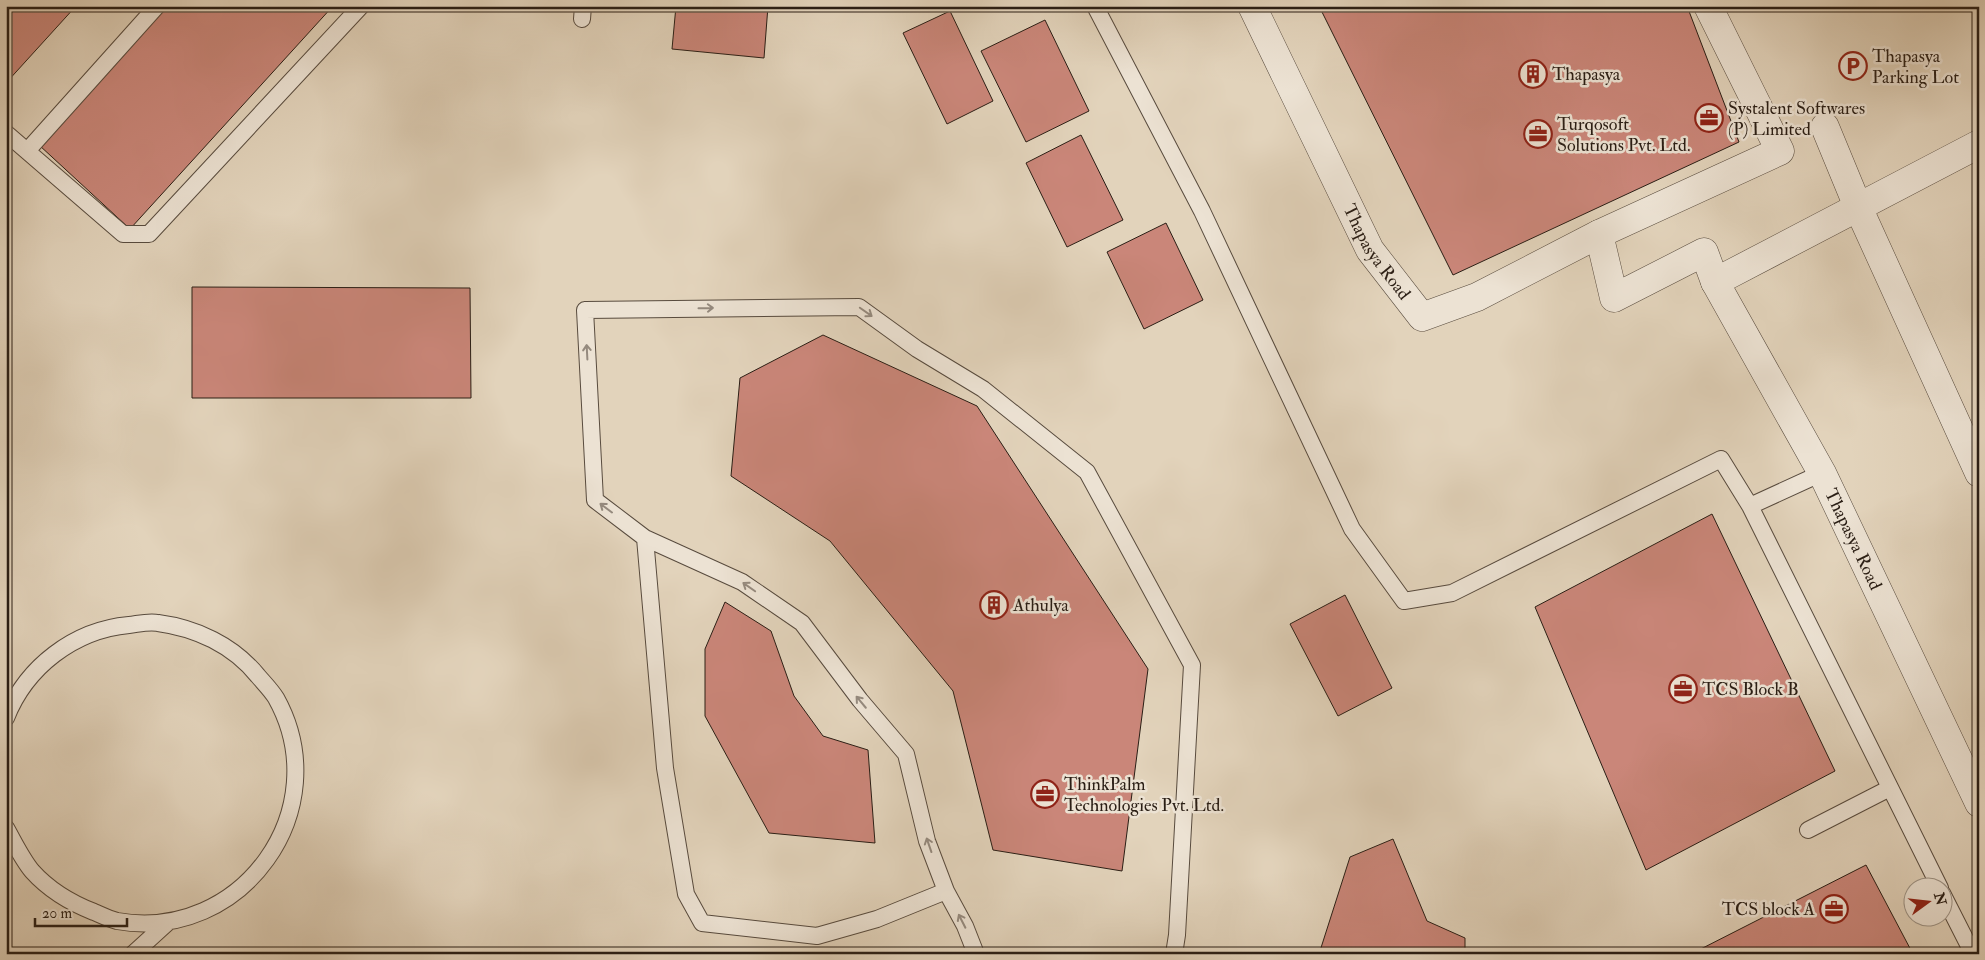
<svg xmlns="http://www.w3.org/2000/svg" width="1985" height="960" viewBox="0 0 1985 960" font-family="'IM FELL Double Pica',serif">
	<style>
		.building { fill: #ca8679; stroke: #2a1e15 }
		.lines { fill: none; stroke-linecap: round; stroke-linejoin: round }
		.service-casing { stroke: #584b3e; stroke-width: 18 }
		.minor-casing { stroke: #584b3e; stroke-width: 29 }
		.service { stroke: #ece2d3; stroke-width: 16 }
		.minor { stroke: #ece2d3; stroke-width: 28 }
		.oneway { stroke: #958a7e }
		.labels { text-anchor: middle; stroke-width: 5; stroke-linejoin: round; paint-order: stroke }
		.poi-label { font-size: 18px; fill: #2a1e15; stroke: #ece2d3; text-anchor: start }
		.street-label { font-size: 18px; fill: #2a1e15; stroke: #ece2d3 }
	</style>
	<rect width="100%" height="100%" fill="#e2d3bb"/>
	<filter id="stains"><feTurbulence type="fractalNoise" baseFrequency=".004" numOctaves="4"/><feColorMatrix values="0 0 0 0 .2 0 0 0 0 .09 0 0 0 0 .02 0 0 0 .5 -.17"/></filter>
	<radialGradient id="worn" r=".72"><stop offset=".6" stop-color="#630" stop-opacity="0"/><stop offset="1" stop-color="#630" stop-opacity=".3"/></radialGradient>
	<path class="building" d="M6 6H76L6 83Z
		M165 6H333L130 229 39 145Z
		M676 6H768L764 58 672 49Z
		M1319 6H1687L1739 142 1453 275Z
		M950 11 993 101 947 124 903 33Z
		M1045 20 1089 111 1026 142 981 51Z
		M1081 135 1123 220 1067 247 1026 163Z
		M1166 223 1203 300 1144 329 1107 252Z
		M192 287 470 288 471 398H192Z
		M823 335 977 406 1148 669 1122 871 993 850 953 691 830 541 731 476 740 378Z
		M1712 514 1835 771 1646 870 1535 607Z
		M1345 595 1392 688 1338 716 1290 624Z
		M725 602 771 631 794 696 823 736 868 750 875 843 769 833 705 716V649Z
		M1393 839 1427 921 1465 938V954H1319L1350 857Z
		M1866 865 1913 954H1691Z"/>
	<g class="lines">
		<defs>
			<path id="service" d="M1095 6 1202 211 1352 529 1404 601 1452 593 1721 459 1750 506 1822 473
				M582 19 583 6
				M6 133 123 234H149L361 6
				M27 151 157 6
				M1750 506 1940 888
				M645 538 665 768 686 894 702 923 817 936 877 919 946 891
				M6 718C26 667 74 630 129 625 138 624 149 621 158 623 196 628 233 645 258 676 264 683 271 690 276 698 338 809 242 943 117 921 109 919 101 915 94 912 71 903 49 890 32 871 22 859 14 842 6 828
				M1808 830 1890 788
				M1942 893 1973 954
				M133 954 167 923
				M976 954 965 926 946 891 927 841 906 754 860 700 802 623 742 582 645 538 595 500 585 310 859 307 917 349 983 389 1087 472 1192 665 1177 935 1174 954"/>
			<g id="minor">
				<path id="s1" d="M1252 6 1370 250 1422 317 1477 297 1599 234 1780 151 1708 6"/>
				<path d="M1825 127 1858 207 1979 473"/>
				<path id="s2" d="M1979 144 1715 282 1822 473 1979 803"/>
				<path d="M1599 234 1614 298 1704 252 1715 282"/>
			</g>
		</defs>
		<use href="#service" class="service-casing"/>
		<use href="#minor" class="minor-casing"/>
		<use href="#service" class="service"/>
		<use href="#minor" class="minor"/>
	</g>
	<defs><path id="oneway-shaft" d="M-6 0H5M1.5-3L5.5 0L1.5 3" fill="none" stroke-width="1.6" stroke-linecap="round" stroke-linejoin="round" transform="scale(1.25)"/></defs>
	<g class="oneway">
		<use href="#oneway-shaft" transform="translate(706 308) rotate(-1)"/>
		<use href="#oneway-shaft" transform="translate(866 312) rotate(35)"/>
		<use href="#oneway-shaft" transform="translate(587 352) rotate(-93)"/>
		<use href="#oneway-shaft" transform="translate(606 508) rotate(-143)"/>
		<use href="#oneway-shaft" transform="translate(749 587) rotate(-145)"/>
		<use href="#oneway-shaft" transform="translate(861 702) rotate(-130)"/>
		<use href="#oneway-shaft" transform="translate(929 845) rotate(-109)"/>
		<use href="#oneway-shaft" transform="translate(962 921) rotate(-117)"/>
	</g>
	<defs>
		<symbol id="parking-ring" viewBox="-11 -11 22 22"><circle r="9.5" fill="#ece2d3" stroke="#8f2418" stroke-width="1.5"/><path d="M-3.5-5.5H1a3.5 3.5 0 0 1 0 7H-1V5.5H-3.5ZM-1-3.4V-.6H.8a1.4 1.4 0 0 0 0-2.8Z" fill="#8f2418"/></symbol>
		<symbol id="building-ring" viewBox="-11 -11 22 22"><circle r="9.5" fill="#ece2d3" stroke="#8f2418" stroke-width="1.5"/><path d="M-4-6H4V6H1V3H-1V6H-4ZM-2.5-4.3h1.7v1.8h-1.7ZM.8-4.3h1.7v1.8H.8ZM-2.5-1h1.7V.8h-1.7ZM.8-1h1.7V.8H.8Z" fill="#8f2418"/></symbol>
		<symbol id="office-ring" viewBox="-11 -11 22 22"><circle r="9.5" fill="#ece2d3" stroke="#8f2418" stroke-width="1.5"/><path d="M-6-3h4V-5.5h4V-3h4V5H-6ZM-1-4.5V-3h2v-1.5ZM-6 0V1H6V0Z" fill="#8f2418"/></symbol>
	</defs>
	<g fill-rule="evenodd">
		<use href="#parking-ring" x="1837" y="50" width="32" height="32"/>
		<use href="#building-ring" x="1517" y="58" width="32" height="32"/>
		<use href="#office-ring" x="1693" y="102" width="32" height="32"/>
		<use href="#office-ring" x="1522" y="118" width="32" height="32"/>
		<use href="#building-ring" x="978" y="589" width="32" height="32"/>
		<use href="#office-ring" x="1667" y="673" width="32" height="32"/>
		<use href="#office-ring" x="1029" y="778" width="32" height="32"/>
		<use href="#office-ring" x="1818" y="893" width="32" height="32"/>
	</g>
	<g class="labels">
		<g class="poi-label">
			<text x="1872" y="62">Thapasya<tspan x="1872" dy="21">Parking Lot</tspan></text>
			<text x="1552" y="80">Thapasya</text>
			<text x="1728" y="114">Systalent Softwares<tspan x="1728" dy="21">(P) Limited</tspan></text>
			<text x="1557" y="130">Turqosoft<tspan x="1557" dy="21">Solutions Pvt. Ltd.</tspan></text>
			<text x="1013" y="611">Athulya</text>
			<text x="1702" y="695">TCS Block B</text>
			<text x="1064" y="790">ThinkPalm<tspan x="1064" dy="21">Technologies Pvt. Ltd.</tspan></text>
			<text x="1815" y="915" text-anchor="end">TCS block A</text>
		</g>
		<g class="street-label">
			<text dy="6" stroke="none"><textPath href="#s1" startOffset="276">Thapasya Road</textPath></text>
			<text dy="6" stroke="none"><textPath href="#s2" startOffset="590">Thapasya Road</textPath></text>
		</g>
	</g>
	<rect width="1985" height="960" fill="none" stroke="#e2d3bb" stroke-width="25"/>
	<rect x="8" y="8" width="1970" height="945" fill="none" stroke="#2a1e15" stroke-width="2.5"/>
	<rect x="12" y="12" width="1960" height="935" fill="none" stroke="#2a1e15"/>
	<g transform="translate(1928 902) rotate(75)"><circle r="24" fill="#ece2d3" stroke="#9e9487"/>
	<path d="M0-4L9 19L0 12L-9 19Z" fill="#8f2418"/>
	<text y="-8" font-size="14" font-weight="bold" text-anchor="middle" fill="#2a1e15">N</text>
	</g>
	<path d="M35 918v8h92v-8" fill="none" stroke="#2a1e15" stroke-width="2.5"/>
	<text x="42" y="918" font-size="15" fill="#2a1e15" stroke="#ece2d3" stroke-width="4" paint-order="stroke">20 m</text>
	<rect width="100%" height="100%" filter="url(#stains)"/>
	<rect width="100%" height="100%" fill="url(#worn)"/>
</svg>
